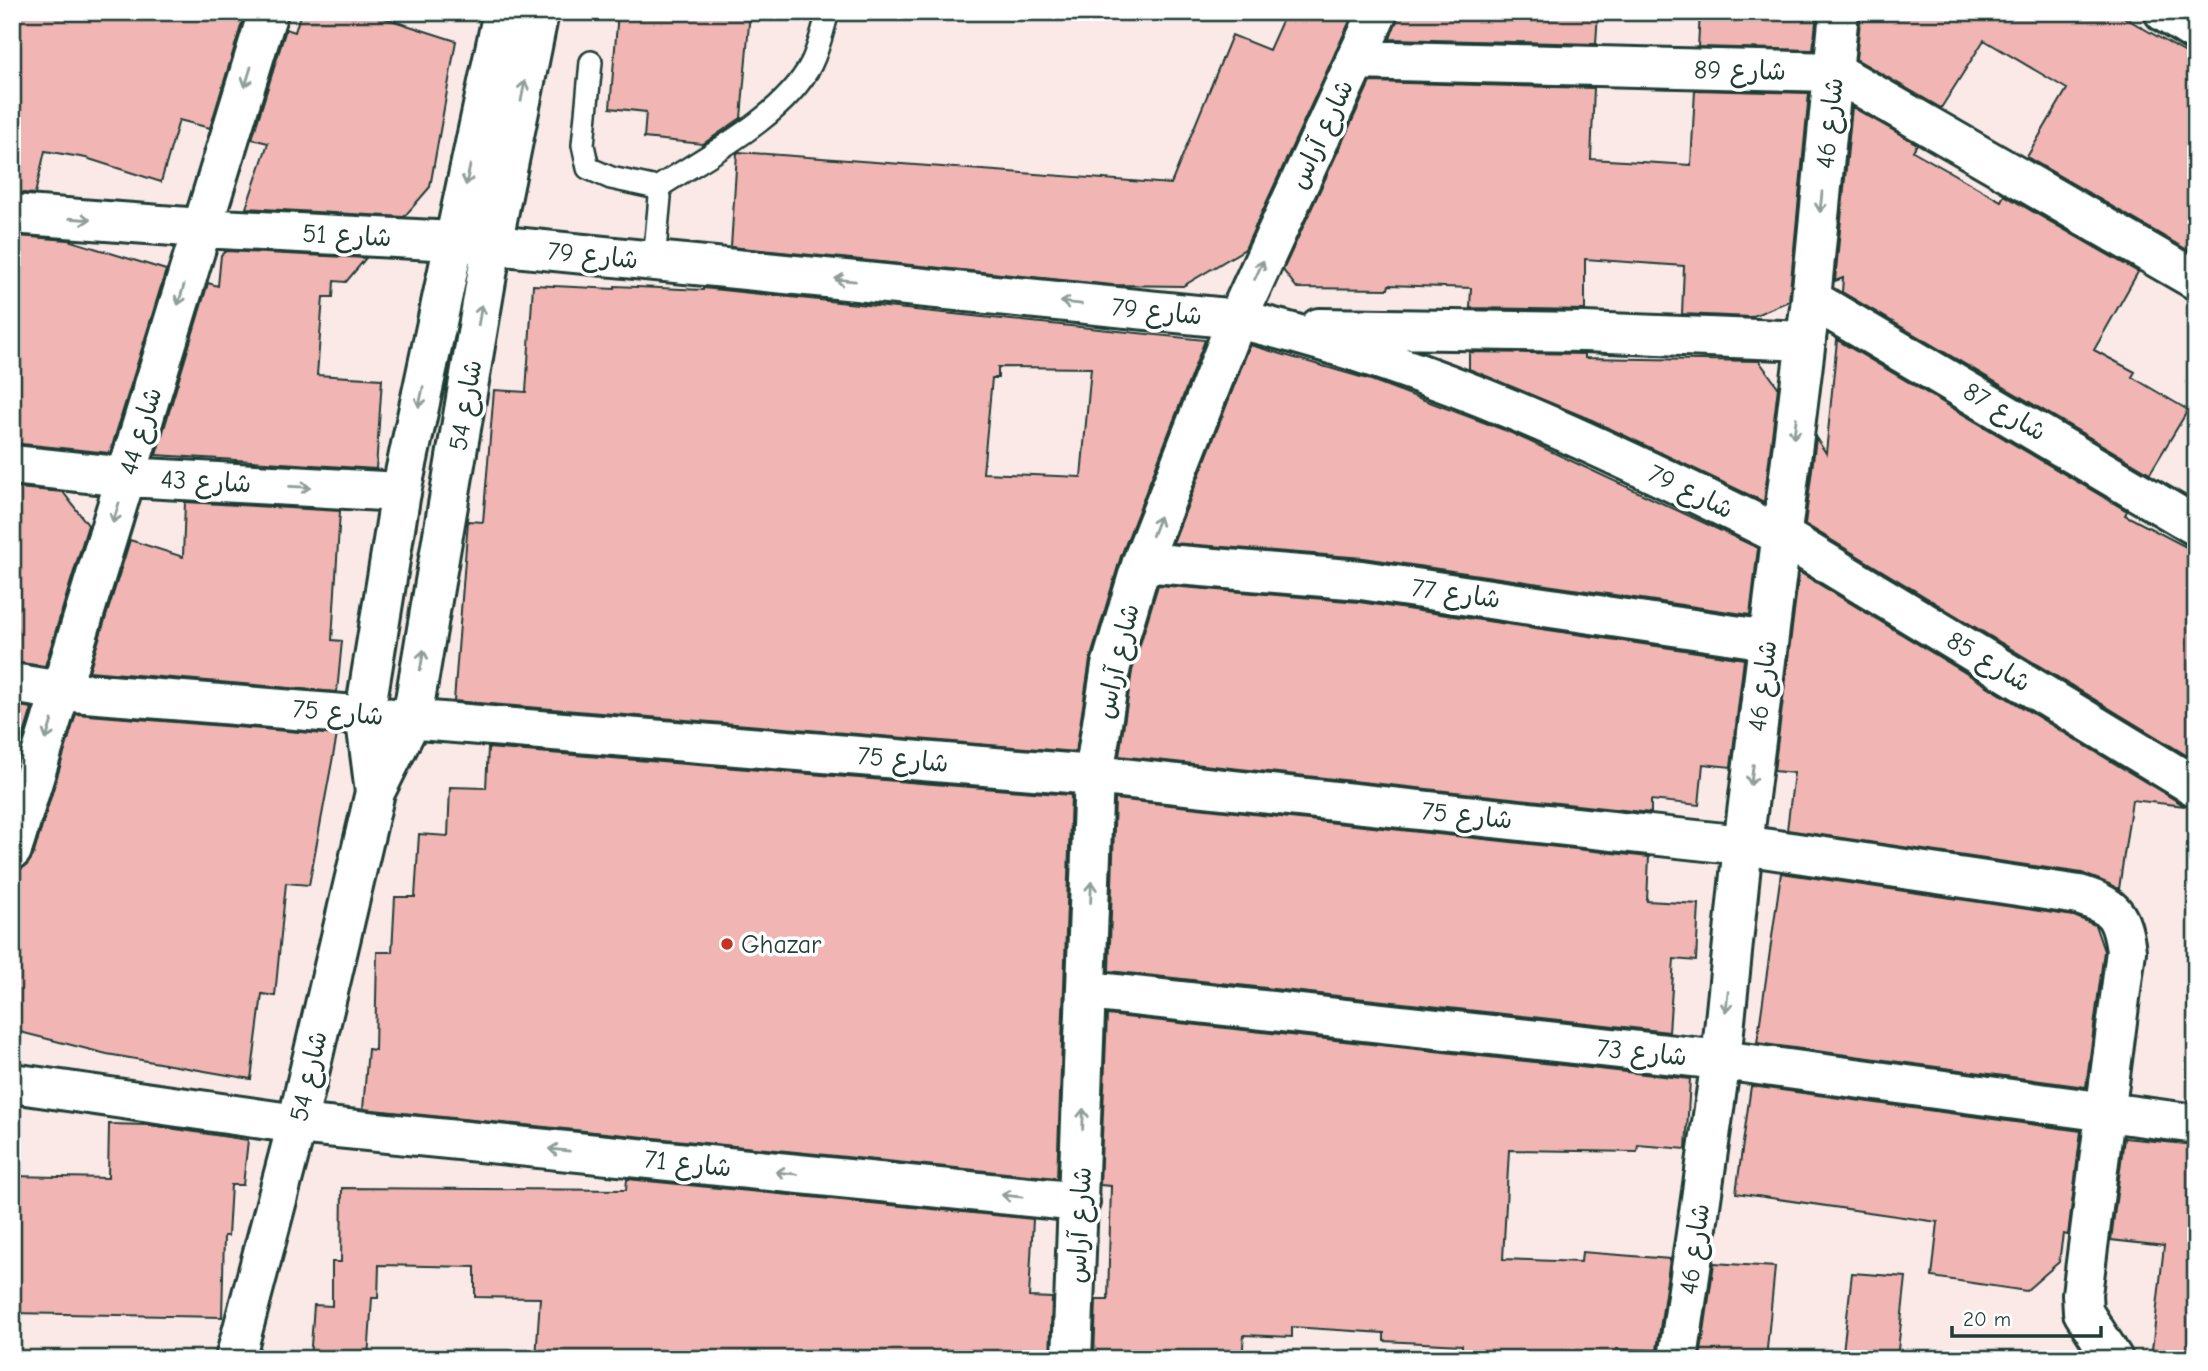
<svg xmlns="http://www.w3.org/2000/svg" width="2208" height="1371" viewBox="0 0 2208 1371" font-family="'Comic Neue','Playpen Sans Arabic',sans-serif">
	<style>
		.building { fill: #f1b5b4; stroke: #1f3d34; stroke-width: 2; fill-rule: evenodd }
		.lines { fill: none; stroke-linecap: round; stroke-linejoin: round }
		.service-casing { stroke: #1f3d34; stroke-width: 26 }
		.minor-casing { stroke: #1f3d34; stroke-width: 44 }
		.tertiary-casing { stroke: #1f3d34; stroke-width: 44 }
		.service { stroke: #fff; stroke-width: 21 }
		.minor { stroke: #fff; stroke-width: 38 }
		.tertiary { stroke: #fff; stroke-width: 38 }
		.oneway { stroke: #8f9e9a }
		.poi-dot { fill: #c8321e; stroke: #fff; stroke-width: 2.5 }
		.labels { text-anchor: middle; stroke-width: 7; stroke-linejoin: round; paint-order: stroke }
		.street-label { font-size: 26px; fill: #1f3d34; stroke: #fff }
		.poi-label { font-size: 26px; fill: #1f3d34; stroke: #fff; text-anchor: start }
	</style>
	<rect width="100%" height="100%" fill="#fbe9e8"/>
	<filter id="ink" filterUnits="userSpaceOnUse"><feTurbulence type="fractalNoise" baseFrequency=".0143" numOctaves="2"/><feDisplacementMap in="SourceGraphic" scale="14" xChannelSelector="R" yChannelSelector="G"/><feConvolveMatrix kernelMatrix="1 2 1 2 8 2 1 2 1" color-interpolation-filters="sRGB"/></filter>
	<g filter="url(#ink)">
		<path class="building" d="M12 12H232L244 16 210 128 179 120 161 182 86 158 45 151 35 194 12 192Z
			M301 12H366L456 41 430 187 404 217 246 208 268 143 252 139 286 29 295 32Z
			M618 12H750L741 118 703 144 644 138 646 112 610 108Z
			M1286 12H1354L1245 249 1183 286 1112 285 731 247 737 153 739 152 1171 184 1232 35 1269 50Z
			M1399 12H1598L1596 44 1390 39Z
			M1700 12H1817L1813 50 1698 47Z
			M1861 12H2115L2196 59V255L2027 157 2067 89 1984 40 1941 108 1856 59Z
			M1370 82 1594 88 1591 159 1691 165 1695 90 1809 93 1789 301 1751 317 1682 314 1684 266 1585 259V310L1470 308 1471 288 1389 285 1388 289 1297 288 1283 270Z
			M1852 107 1917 144 1913 151 2001 201 2004 195 2138 272 2094 350 2135 372 2132 377 2188 410 2150 473 1842 292 1843 278 1835 281Z
			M18 236 68 240 166 270 110 453 12 443V260Z
			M226 251 366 258 346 282 334 281 333 297H323L317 375 382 379 376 469 156 455 208 283 218 286 221 255Z
			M533 285 615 289V286L703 290V288L1205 340 1121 556 1090 660 1076 752 454 701 468 521 483 522 494 390 526 392ZM998 367 1091 368 1081 477 983 473 992 378H998Z
			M1837 340 2127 511 2125 515 2196 552V761L1805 524 1816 438 1826 453Z
			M1250 345 1371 380 1507 431 1758 548 1750 615 1364 558 1173 543Z
			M1469 352 1585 354V358L1759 361 1778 387 1764 502 1592 420 1469 369Z
			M17 488 63 492 88 525 45 666 12 662V515Z
			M185 502 340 511 332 640 342 641 337 692 89 671 130 540 183 557Z
			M1799 572 2185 806 2132 800 2119 889 2082 873 1787 830 1794 773 1774 771Z
			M1158 585 1359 602 1744 659 1731 767 1703 764 1699 805 1651 800V813L1119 756 1132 671Z
			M12 705 32 708 12 774Z
			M76 714 337 735 309 885 286 883 275 996 262 994 251 1079 107 1054 12 1030V871L26 866 33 856Z
			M488 748 1071 795 1057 1178 363 1109 368 1049 375 1050 377 952H392L395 897H415L419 834 448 836 450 787 486 788Z
			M1115 799 1649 857 1647 901 1699 904 1696 961 1674 959 1669 1032 1109 971Z
			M1781 873 2074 916 2095 925 2104 951 2086 1087 1757 1043Z
			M1107 1015 1690 1079 1686 1149 1638 1145 1637 1152 1509 1150 1503 1259 1581 1262 1582 1252 1670 1259 1657 1350 1616 1349V1359L1462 1355V1345L1384 1341V1333L1292 1327V1337L1244 1335 1242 1359H1094L1096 1300H1108L1111 1186 1100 1185Z
			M1751 1086 2081 1131 2068 1235 2063 1234 2059 1262 2026 1291 1932 1277 1938 1222 1736 1193Z
			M109 1124 149 1125 248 1140 243 1185H231L228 1236H224L222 1317 12 1313V1176L108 1178Z
			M2124 1138 2196 1145V1359H2151L2164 1246 2111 1240Z
			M627 1179 1033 1219 1029 1297 1052 1298 1050 1359H536L540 1298 475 1297V1267L379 1265 378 1298H372L368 1359H310L314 1305 332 1306V1262H341L342 1188 626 1190Z
			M1714 1263 1775 1267 1766 1359H1700Z
			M1852 1273 1906 1277 1897 1359H1857V1354L1843 1352Z"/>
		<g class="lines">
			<defs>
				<path id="service" d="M591 62 583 145 588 168 611 178 657 188 660 197 654 261
					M657 188C706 156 784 117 811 64 819 48 823 29 828 12"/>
				<path id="minor" d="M2164 12 2196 32
					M1355 60 1835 72 2196 280
					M12 214 201 228 454 241 1237 319C1429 363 1606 448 1782 536L2196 787
					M1811 299 2196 526
					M1319 328 1584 332 1806 341
					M12 465 127 477 401 492
					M1142 562 1361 580 1768 640
					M12 683 61 691 1094 775 1743 845 2079 895C2114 906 2121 914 2126 951L2082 1294 2083 1312 2113 1359
					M12 850 268 12
					M1088 991 1721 1060 2196 1124
					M12 1083 297 1124 1080 1202
					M1072 1359 1094 775 1111 666 1142 562 1237 319 1378 12
					M1678 1359 1721 1060 1743 845 1811 299 1839 12"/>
				<path id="tertiary" d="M375 792 365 713 401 492 503 12
					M235 1359 297 1124 375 792 412 718 492 245 539 12"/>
			</defs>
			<use href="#service" class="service-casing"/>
			<use href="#minor" class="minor-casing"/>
			<use href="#tertiary" class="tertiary-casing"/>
			<use href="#service" class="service"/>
			<use href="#minor" class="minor"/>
			<use href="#tertiary" class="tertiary"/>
		</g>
		<defs><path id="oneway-shaft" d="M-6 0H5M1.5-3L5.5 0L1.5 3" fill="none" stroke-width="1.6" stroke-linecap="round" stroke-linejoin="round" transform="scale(1.75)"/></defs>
		<g class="oneway">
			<use href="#oneway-shaft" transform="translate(248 77) rotate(107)"/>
			<use href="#oneway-shaft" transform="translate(523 91) rotate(-79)"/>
			<use href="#oneway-shaft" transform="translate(468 175) rotate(102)"/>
			<use href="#oneway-shaft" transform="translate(1821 202) rotate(96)"/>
			<use href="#oneway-shaft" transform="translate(80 219) rotate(4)"/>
			<use href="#oneway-shaft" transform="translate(1259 270) rotate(-65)"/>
			<use href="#oneway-shaft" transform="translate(845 280) rotate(-174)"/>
			<use href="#oneway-shaft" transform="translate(181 295) rotate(107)"/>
			<use href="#oneway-shaft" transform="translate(1071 303) rotate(-174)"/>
			<use href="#oneway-shaft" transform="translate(480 315) rotate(-80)"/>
			<use href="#oneway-shaft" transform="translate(421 397) rotate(102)"/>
			<use href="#oneway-shaft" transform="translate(1795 428) rotate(97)"/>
			<use href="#oneway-shaft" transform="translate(300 487) rotate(3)"/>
			<use href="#oneway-shaft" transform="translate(116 513) rotate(107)"/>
			<use href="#oneway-shaft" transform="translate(1156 526) rotate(-69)"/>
			<use href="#oneway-shaft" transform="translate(422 660) rotate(-80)"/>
			<use href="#oneway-shaft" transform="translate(49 730) rotate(107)"/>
			<use href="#oneway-shaft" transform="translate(1752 775) rotate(97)"/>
			<use href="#oneway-shaft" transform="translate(1091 892) rotate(-88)"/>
			<use href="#oneway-shaft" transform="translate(1727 1002) rotate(96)"/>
			<use href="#oneway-shaft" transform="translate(1083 1119) rotate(-88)"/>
			<use href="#oneway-shaft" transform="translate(559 1150) rotate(-174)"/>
			<use href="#oneway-shaft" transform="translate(786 1173) rotate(-174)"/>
			<use href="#oneway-shaft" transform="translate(1012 1196) rotate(-174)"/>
		</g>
	</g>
	<circle class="poi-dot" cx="727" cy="944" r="7"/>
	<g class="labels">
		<g class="street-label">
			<text transform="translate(1740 70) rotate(1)" y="9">شارع 89</text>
			<text transform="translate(1829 123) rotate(-84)" y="9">شارع 46</text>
			<text transform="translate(1321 134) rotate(-65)" y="9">شارع آراس</text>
			<text transform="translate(347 235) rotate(3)" y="9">شارع 51</text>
			<text transform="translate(593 255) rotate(6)" y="9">شارع 79</text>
			<text transform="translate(1157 311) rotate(6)" y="9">شارع 79</text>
			<text transform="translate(465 405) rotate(-80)" y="9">شارع 54</text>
			<text transform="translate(2005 411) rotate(30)" y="9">شارع 87</text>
			<text transform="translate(140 431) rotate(-73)" y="9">شارع 44</text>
			<text transform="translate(206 481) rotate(3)" y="9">شارع 43</text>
			<text transform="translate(1691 491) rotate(26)" y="9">شارع 79</text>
			<text transform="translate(1456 593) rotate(8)" y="9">شارع 77</text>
			<text transform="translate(1117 661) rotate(-77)" y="9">شارع آراس</text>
			<text transform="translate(1989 661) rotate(31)" y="9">شارع 85</text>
			<text transform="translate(1762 686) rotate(-83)" y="9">شارع 46</text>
			<text transform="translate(338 712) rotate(5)" y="9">شارع 75</text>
			<text transform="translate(903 759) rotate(5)" y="9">شارع 75</text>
			<text transform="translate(1467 815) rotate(6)" y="9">شارع 75</text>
			<text transform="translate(1642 1052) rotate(6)" y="9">شارع 73</text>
			<text transform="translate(308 1076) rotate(-77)" y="9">شارع 54</text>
			<text transform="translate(688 1163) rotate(6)" y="9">شارع 71</text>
			<text transform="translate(1079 1225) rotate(-87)" y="9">شارع آراس</text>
			<text transform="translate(1694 1249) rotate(-82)" y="9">شارع 46</text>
		</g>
		<g class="poi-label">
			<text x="741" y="953">Ghazar</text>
		</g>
	</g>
	<rect width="2208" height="1371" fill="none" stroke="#fff" stroke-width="42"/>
	<rect x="21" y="21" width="2166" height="1329" fill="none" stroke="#1f3d34" stroke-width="2.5" filter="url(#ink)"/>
	<path d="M1952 1326v10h149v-10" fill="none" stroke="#1f3d34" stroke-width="3.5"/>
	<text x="1963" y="1326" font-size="21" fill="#1f3d34" stroke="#ffffff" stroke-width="5" paint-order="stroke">20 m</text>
</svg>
